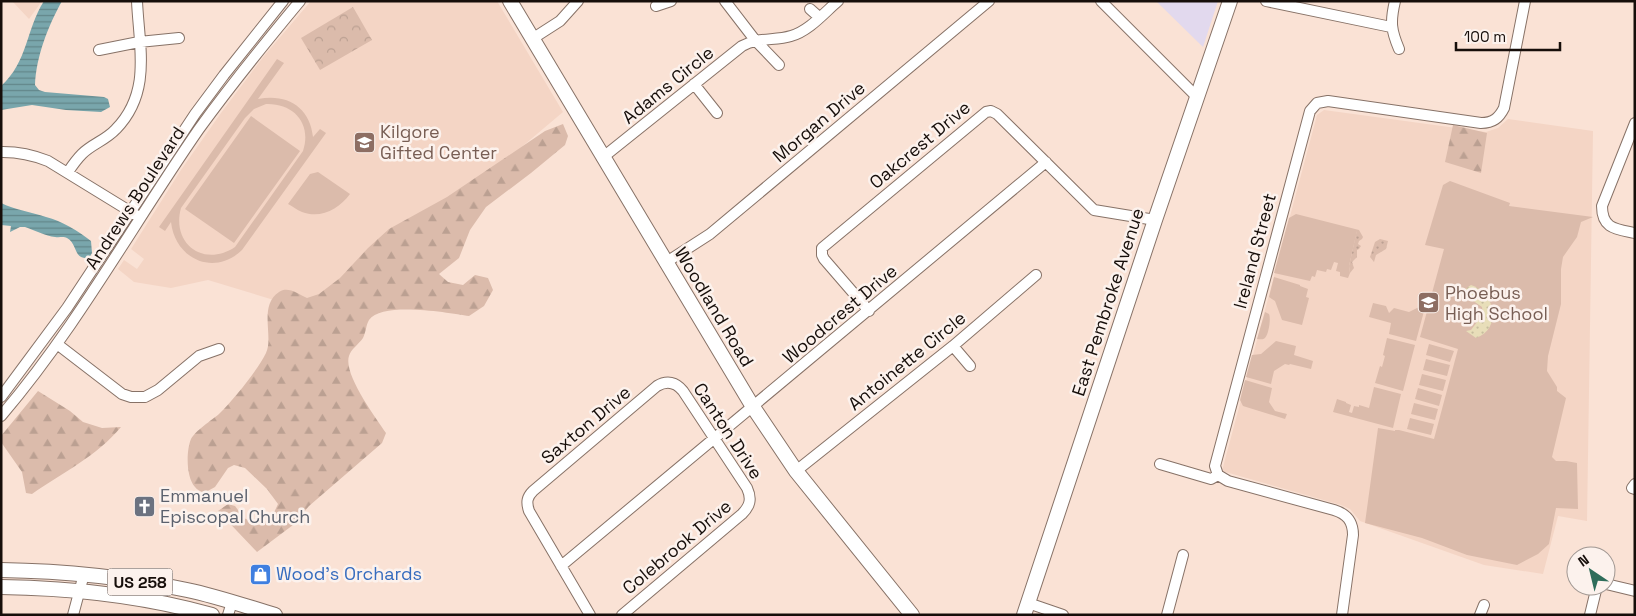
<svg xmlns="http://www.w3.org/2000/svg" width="1636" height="616" viewBox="0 0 1636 616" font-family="'Space Grotesk',sans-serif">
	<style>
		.commercial { fill: #e2d9ee }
		.built { fill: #f4d5c5 }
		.grass { fill: #dbbbab; fill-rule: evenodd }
		.forest { fill: url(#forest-firs) }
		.sand { fill: url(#sand-dots) }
		.park { fill: url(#park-crowns) }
		.garden { fill: url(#garden-dots) }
		.water { fill: url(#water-rules) }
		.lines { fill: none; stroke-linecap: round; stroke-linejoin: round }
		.minor-casing { stroke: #877267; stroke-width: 12 }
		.major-casing { stroke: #877267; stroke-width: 16 }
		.minor { stroke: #fff; stroke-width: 10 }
		.major { stroke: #fff; stroke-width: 14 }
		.labels { text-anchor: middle; stroke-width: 5; stroke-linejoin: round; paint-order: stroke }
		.shield { fill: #fcf2ed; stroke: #5b524e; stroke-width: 1 }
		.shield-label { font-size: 16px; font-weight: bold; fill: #160e0a }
		.street-label { font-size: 18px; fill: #160e0a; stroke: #fcf2ed }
		.education-label { font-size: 18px; fill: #785e54; stroke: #fcf2ed; text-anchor: start }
		.worship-label { font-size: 18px; fill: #5b616d; stroke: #fcf2ed; text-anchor: start }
		.shop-label { font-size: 18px; fill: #366cbe; stroke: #fcf2ed; text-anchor: start }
	</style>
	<defs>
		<pattern id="forest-firs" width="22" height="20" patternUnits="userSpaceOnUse" patternTransform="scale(1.25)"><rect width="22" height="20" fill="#dbbbab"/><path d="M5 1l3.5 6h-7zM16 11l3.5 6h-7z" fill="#bba092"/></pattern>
		<pattern id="sand-dots" width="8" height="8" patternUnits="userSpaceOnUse" patternTransform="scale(1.25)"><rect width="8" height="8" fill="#e8deb9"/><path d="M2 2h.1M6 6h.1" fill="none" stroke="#c6bd9e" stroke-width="1.8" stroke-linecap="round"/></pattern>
		<pattern id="park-crowns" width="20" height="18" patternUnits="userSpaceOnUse" patternTransform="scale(1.25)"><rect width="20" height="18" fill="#dbbbab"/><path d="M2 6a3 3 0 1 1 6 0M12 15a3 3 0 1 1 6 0" fill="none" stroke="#bba092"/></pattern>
		<pattern id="garden-dots" width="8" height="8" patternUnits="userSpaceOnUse" patternTransform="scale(1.25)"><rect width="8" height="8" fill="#dbbbab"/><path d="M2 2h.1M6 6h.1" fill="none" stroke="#bba092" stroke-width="1.8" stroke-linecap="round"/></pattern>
		<pattern id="water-rules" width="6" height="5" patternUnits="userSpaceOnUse" patternTransform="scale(1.25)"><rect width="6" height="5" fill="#79a6ac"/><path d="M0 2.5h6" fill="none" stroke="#62868a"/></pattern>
	</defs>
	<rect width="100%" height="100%" fill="#fae2d5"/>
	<path class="commercial" d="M1156 1H1218L1203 47Z"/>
	<path class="built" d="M12 1H42L29 19Z
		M311 1H497L563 112 323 315 208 280 171 288 134 282 118 269 124 260 137 269 144 259 131 249 181 170 221 113 264 56Z
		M1324 110 1486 132 1498 128 1508 119 1593 131 1587 521 1558 516 1543 574 1484 565 1360 521 1350 509 1341 505 1222 471 1317 115Z"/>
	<path class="grass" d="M277 59 284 63 258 99C287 93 310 107 313 137L320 129 326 133 242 250C214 277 175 259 171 222L165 231 159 227ZM266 104C294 103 312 124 303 151L235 247C204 268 171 244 181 208L245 118 254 109Z
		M251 116 300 151 234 243 185 209Z
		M318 172 350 194C339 209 321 219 302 212 297 210 292 206 288 204L310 174Z
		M1450 181 1510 203 1509 206 1593 217 1581 222 1577 237 1563 257 1561 269V304L1548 356 1547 371 1557 387V391L1566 398 1552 457 1556 461H1566L1577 463 1578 509 1556 508 1549 544 1538 554 1517 565 1467 555 1422 538 1365 523 1378 428 1395 431V430H1399L1434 439 1458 349 1420 337 1444 249 1425 245 1443 185Z
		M1296 214 1359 230 1357 231 1349 266 1350 273 1348 278 1340 276V272L1336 271 1338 263 1334 262 1331 270 1327 269 1326 272 1317 270 1315 277 1312 276 1310 281 1274 273 1289 218Z
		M1274 277 1300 285V286L1308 289 1306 297 1309 298 1302 325 1282 320 1275 301 1269 297Z
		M1423 292 1427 300 1416 341 1389 334 1391 323 1369 317 1373 303 1386 306 1389 313 1394 308 1409 312 1419 307Z
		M1265 312 1269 314C1271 318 1269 334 1265 338 1263 340 1260 339 1257 339Z
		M1387 338 1415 345 1403 391 1375 383 1380 366 1382 367 1385 356 1383 355Z
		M1276 341 1296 346 1294 355 1313 361 1311 369 1290 364 1289 365 1285 364 1274 371 1271 384 1246 377 1252 355 1261 354Z
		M1429 344 1454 351 1450 362 1426 355Z
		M1426 359 1450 365 1447 376 1423 370Z
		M1422 374 1446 380 1443 391 1419 385Z
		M1245 380 1272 388 1269 402 1275 411 1287 414 1285 419 1243 406 1240 400Z
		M1374 387 1401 394 1393 428 1333 412 1337 399 1346 402V403L1351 405 1349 412 1352 413 1354 406 1359 407V405L1369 408Z
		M1418 388 1442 395 1439 406 1415 399Z
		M1414 403 1438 409 1435 420 1411 414Z
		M1410 418 1434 424 1431 435 1407 429Z"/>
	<path class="forest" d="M563 124 568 136 565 145 531 173 486 207 470 230 459 258 439 274 448 282 463 285 475 275 488 278 493 290 484 306 469 316C449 313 382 301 369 320 366 325 366 332 363 338 359 344 351 349 349 356 343 374 376 418 386 433L382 443 309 506 293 525 257 552 218 511 228 504 235 506 244 518 258 525 271 519 278 504 267 489 245 468 234 465 228 468 215 487 204 493C201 491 197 490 195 487 186 477 186 451 191 439 195 431 212 420 219 414 234 399 257 371 266 353 274 337 258 306 279 292 288 286 298 294 307 298L319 294 340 278 368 248 389 229 447 197 545 131Z
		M1453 125 1487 133 1481 173 1445 162Z
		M38 391 70 411 83 422 102 428 121 427C97 456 62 473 32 494L26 493 22 472 1 442V436Z"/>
	<path class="sand" d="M1471 285C1496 293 1502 329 1476 338L1466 331 1471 330 1483 314 1482 307 1465 295H1461L1468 287Z"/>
	<path class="park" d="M353 7 372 40 320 70 301 38Z"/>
	<path class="garden" d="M1357 230H1359L1363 237 1362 239 1359 241 1358 244 1361 246 1359 249 1357 250V257L1352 262 1354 268 1350 273 1349 266Z
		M1380 239 1388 241 1386 249 1376 255 1374 262 1370 257 1375 242Z"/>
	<path class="water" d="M44 1H62C48 26 36 57 35 85L39 90 45 92 104 97 108 99 110 107 101 112 66 110 32 105 1 110V86C28 62 26 29 44 1Z
		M1 203C16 210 31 212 46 217 62 221 78 231 91 241L92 253 89 258C73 260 78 244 67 238 63 236 60 238 55 237 46 236 34 230 25 227H20L10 232 11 226 1 225Z"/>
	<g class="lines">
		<defs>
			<path id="minor" d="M725 1 755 40 779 65
				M1101 1 1197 97
				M1266 1 1391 27
				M1395 1C1390 22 1391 30 1399 49
				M656 6 671 1
				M810 9 819 17
				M532 39 560 21 578 1
				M99 50 139 42 179 38
				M694 84 717 113
				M1635 123 1602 206C1602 229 1616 229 1635 233
				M3 152C20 152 33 155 48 161L136 215
				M602 158 742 46C758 37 775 41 791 36 809 31 824 13 838 1
				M68 172C72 166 77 159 82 154 92 144 106 140 116 129 152 92 139 47 137 1
				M665 263 710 234 989 1
				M869 311 824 259 822 255V248L986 112 991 111 997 114 1094 210 1155 220
				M57 344 122 394 131 397H145L158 390 199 356 219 349
				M953 346 970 366
				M1 397 67 308 195 114 224 75 283 1
				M1 416C77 327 133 224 199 129 231 85 265 43 300 1
				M1160 464 1211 479 1218 475
				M796 471 953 346 1036 275
				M1635 484 1632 488 1635 489
				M561 566 1046 162
				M1606 584 1635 591
				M1028 603 1063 615
				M73 615 84 574
				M228 615 232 602
				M590 615 529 511C526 502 527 497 533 491L657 386C667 380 676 382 683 391L747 488C752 499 750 506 742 514L622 615
				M1167 615 1183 555
				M1342 615 1353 535C1353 521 1347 514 1334 510L1228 481 1218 475 1215 466 1310 111 1317 103 1328 101 1481 123C1493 123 1499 118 1504 108L1525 1
				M1480 615 1484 605
				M1590 615 1597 586"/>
			<path id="major" d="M510 1 753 407 796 471 912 615
				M1 570C64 571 125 577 187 590 216 596 245 606 275 615
				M1 587C72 588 144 596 212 615
				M1024 615 1155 220 1230 1"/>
		</defs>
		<use href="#minor" class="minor-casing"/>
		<use href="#major" class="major-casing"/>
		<use href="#minor" class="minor"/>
		<use href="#major" class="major"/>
	</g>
	<defs>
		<symbol id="school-square" viewBox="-11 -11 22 22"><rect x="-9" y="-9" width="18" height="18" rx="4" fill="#8d6e63" stroke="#fcf2ed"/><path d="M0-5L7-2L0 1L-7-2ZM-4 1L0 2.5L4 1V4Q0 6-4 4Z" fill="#fff"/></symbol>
		<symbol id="church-square" viewBox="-11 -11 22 22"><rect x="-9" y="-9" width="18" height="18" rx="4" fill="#6b7280" stroke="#fcf2ed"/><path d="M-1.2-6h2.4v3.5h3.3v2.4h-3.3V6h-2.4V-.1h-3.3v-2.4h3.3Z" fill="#fff"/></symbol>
		<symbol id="shop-square" viewBox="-11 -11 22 22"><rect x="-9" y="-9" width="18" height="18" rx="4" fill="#3f7fe0" stroke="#fcf2ed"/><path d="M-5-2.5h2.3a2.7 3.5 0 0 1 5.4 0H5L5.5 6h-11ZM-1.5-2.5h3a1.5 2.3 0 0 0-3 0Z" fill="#fff"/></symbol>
	</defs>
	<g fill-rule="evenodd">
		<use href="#school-square" x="352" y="130" width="25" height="25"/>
		<use href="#school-square" x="1416" y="290" width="25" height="25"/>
		<use href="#church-square" x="132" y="494" width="25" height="25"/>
		<use href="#shop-square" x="248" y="562" width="25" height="25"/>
	</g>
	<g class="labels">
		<rect class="shield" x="107.5" y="568.5" width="65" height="27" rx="4"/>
		<g class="shield-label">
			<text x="140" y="588">US 258</text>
		</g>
		<g class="street-label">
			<text transform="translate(668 85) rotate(-39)" y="6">Adams Circle</text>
			<text transform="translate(819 122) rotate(-40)" y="6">Morgan Drive</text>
			<text transform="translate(920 145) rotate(-40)" y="6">Oakcrest Drive</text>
			<text transform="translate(135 198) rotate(-57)" y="6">Andrews Boulevard</text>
			<text transform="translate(1255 251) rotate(-75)" y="6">Ireland Street</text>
			<text transform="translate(1108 302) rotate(-72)" y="6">East Pembroke Avenue</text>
			<text transform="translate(714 307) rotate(59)" y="6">Woodland Road</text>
			<text transform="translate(840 314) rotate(-40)" y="6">Woodcrest Drive</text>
			<text transform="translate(907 361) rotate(-39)" y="6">Antoinette Circle</text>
			<text transform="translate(586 425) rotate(-40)" y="6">Saxton Drive</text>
			<text transform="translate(728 431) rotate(57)" y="6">Canton Drive</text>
			<text transform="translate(677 547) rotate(-40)" y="6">Colebrook Drive</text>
		</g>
		<g class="education-label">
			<text x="380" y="138">Kilgore<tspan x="380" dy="21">Gifted Center</tspan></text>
			<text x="1445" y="299">Phoebus<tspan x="1445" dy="21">High School</tspan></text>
		</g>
		<g class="worship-label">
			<text x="160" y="502">Emmanuel<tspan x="160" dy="21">Episcopal Church</tspan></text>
		</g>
		<g class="shop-label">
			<text x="276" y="580">Wood's Orchards</text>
		</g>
	</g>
	<rect width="1636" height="616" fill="none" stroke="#160e0a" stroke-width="5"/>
	<g transform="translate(1591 571) rotate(325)"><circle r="24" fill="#fcf2ed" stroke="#a09792"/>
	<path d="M0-4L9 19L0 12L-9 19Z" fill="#2e6d5a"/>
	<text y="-8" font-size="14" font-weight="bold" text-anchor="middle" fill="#160e0a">N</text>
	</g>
	<path d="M1456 42v8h104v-8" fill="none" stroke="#160e0a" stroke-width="2.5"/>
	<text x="1464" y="42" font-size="15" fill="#160e0a" stroke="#fcf2ed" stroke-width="4" paint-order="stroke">100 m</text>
</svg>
